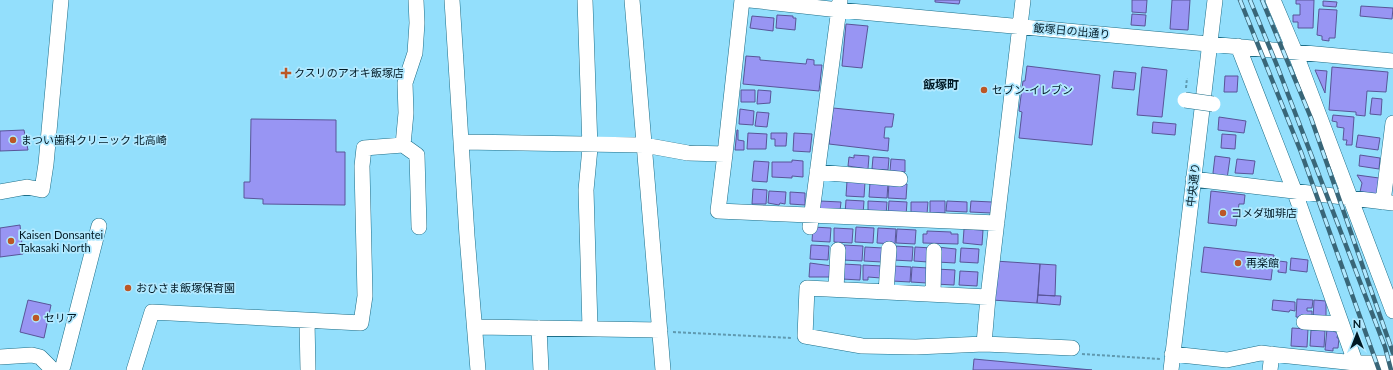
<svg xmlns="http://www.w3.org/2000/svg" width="1393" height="370" viewBox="0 0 1393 370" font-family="Lato,'Noto Sans JP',sans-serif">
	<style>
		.building { fill: #9895f3; stroke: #595598 }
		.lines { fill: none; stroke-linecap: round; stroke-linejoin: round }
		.minor-casing { stroke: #1d6e88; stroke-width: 16 }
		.path { stroke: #609ab0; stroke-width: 2; stroke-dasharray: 3 2; stroke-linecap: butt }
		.minor { stroke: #fff; stroke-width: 15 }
		.rail-casing { stroke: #396678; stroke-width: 4.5 }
		.rail { stroke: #b2e9ff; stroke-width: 3; stroke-dasharray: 9; stroke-linecap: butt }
		.minor-bridge-casing { stroke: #1d6e88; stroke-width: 16; stroke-linecap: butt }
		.minor-bridge { stroke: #fff; stroke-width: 15 }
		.poi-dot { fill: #bc5725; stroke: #b2e9ff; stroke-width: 1.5 }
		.labels { text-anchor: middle; stroke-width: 3.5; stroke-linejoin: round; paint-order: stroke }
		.street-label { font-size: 11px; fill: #001924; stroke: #b2e9ff }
		.poi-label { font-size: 11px; fill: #001924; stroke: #b2e9ff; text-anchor: start }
		.neighbourhood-label { font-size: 12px; font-weight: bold; fill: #001924; stroke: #b2e9ff }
	</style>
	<rect width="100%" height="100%" fill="#93dffc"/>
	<path class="building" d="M935 0H960L959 4 935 2Z
		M1132 0H1147L1146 13 1132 12Z
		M1172 0H1190L1188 30 1170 29Z
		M1296 0H1314L1313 28H1298V22H1293V15H1300V4H1296Z
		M1323 1 1337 2 1336 7 1323 6Z
		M1361 6 1393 8 1392 19 1360 16Z
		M1319 9 1337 10 1335 38H1329V41L1322 40V36L1317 35Z
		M1132 14 1146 15 1145 26 1131 25Z
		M777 15 793 16V18H796L795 30 776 28Z
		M752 16 774 18 773 31 750 28Z
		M846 24 868 26 862 68 842 66Z
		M746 56 760 57V60L806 64 807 59 814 60V65H822L819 91 743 84Z
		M1027 66 1100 75 1092 145 1019 138 1022 112 1019 111 1023 81H1025Z
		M1142 67 1167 70 1162 117 1137 115Z
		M1332 67 1388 72 1386 92 1367 91 1365 116 1356 115V112L1329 110Z
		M1315 70 1327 71 1325 93Z
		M1114 71 1136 73 1134 90 1112 88Z
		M1225 76H1238L1237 92H1224Z
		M741 90H755V102H741Z
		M758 90 771 91 770 103 757 104Z
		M1372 98 1382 99 1381 115 1370 114Z
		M833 108 894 114 892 127H885L884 138H889L888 151 829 144Z
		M740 109 754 111 753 125 739 124Z
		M757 112 769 113 767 127 755 126Z
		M1333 115 1354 117 1352 145H1346L1347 140H1343L1344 128 1337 127V122L1332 121Z
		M1219 117 1246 121 1244 133 1218 130Z
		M251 119 336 120V152H345V205L263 204V199L244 198V182H250Z
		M1153 122 1176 124 1175 135 1152 133Z
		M24 130 28 150 0 151V131Z
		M737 130H738V140L744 141V150H735Z
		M748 133 767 134 766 149H747Z
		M771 133H787L786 146H775V139H771Z
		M794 133 812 134 810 152 793 151Z
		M1222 134 1236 135 1235 149 1221 148Z
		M1358 135 1380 138 1378 150 1356 147Z
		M854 155 869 156 868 169 848 166 849 157 854 158Z
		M1360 155 1380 158 1379 169 1359 166Z
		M1215 156 1230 158 1227 179 1216 177 1213 173Z
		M873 157 889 158 888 170 872 169Z
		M891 159 905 160V172L890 171Z
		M1237 159 1255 161 1253 174 1235 173Z
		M792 160 803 161V177L792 176V178L772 177V162H792Z
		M754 161 769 162 767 182 752 181Z
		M1357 175 1379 178 1377 194 1360 192 1362 183Z
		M847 181 865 182 864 197 846 196Z
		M870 182 888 183 887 198 869 197Z
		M889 183 907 184 906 199 888 198Z
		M753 189 767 190 766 204H752Z
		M769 191 786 192 785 204 780 203 779 205 768 203Z
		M1211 191 1245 195 1244 204H1239L1236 226 1208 223Z
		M790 192 805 193V205L790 204Z
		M846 200 864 201 863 215 845 214Z
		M820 201 841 202 840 211H819Z
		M868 201 887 202 886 216 868 215Z
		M889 201 907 202 906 216 888 215Z
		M930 201H945V213H930Z
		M947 201 967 202V212L946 211Z
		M971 201 992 202 991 213 970 212Z
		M911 202H928L927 214H911Z
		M20 225 23 254 0 257V228Z
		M813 227 831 228 830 242 812 241Z
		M856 227 874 228 873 243 855 242Z
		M834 228 853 229 852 243 834 242Z
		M878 228 896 229 895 244 877 243Z
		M897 229 916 230 915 244 896 243Z
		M964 229 983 230 982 245 963 243Z
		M927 231 951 232V234H958V244L923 243V234H927Z
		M811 245 829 246 828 260 810 259Z
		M844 245 863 246 862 261 843 260Z
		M894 246 913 247 912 261 893 260Z
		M865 247 883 248 882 262 864 261Z
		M915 247 932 248 928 262 914 261Z
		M937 247 956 249 955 263 937 262Z
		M1204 247 1274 255 1271 280 1201 272Z
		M961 248 979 249 978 263 960 262Z
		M1291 258 1308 260 1307 272 1290 270Z
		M995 261 1040 264 1037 303 992 300Z
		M1279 261 1287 262 1286 273 1278 272Z
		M810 263 832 266 831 277H809Z
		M843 264 861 265 860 280 842 279Z
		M1040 264 1056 265 1055 296 1038 295Z
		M863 265 882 266 881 278 868 277V280H863Z
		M893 266 911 267 910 282 892 281Z
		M912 267 928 268 927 283 911 282Z
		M936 269 955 270 954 285 935 284Z
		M960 271 978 272 977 286 959 285Z
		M1038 295 1061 296 1060 305 1037 303Z
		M1297 299 1313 300 1312 308H1307V311H1312V318L1296 317Z
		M28 300 51 305 44 338 20 332Z
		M1273 300 1295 302V311L1290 310 1289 312 1272 310Z
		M1314 300 1326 301V316L1313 320Z
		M1292 328 1308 329 1307 347 1291 346Z
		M1327 329H1333V331L1338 333 1337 338H1339L1338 348H1333V351L1325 350Z
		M1311 330 1325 331 1324 347 1310 346Z
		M974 359 1092 370H973Z"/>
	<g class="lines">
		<defs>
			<path id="minor" d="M452 0 467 236 478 370
				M585 0 590 148 586 190 590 328
				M632 0 663 370
				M750 0 839 10 1393 61
				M1273 0 1295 52 1393 311
				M1238 46 1294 190 1358 370
				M462 142 644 145 688 153 725 154 718 211 997 223
				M403 145 417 155 419 227
				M725 154 742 0
				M817 172 900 179
				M1193 179 1393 203
				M0 192 27 187 42 190 46 164 61 0
				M1383 202 1393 123
				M810 227 840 1
				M836 289 838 250
				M886 292 889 249
				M933 294 934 251
				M988 297 807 288 805 336 862 346 916 347 984 344 1072 348
				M307 321 308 370
				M1304 322 1341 324
				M475 327 660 330
				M539 328 541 370
				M984 344 988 297 1023 0
				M1172 354 1227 360 1261 353 1355 363H1393
				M0 357 32 355 40 357 53 370
				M59 370 63 366 99 226
				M134 370 152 312 361 323 365 296 362 166 364 148 403 145 406 113 405 83 415 53 417 23 416 0
				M1171 370 1215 0
				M1270 370 1272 354"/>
		</defs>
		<use href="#minor" class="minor-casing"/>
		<path class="path" d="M1186 88 1187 78
			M673 332 792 338
			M1082 354 1160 359"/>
		<use href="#minor" class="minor"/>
		<defs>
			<path id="rail" d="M1240 0 1301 152 1379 370
				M1250 0 1276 63 1385 347 1391 370
				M1262 0 1311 118 1393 353"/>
		</defs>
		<use href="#rail" class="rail-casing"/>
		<use href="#rail" class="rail"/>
		<defs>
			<path id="minor-bridge" d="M1185 100 1213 104"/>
		</defs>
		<use href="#minor-bridge" class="minor-bridge-casing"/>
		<use href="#minor-bridge" class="minor-bridge"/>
	</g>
	<g class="poi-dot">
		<path d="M284 67h4v4h4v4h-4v4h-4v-4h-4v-4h4z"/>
		<circle cx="984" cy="90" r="4"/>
		<circle cx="13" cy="140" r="4"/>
		<circle cx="1223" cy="213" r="4"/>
		<circle cx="11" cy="241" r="4"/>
		<circle cx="1238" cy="263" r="4"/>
		<circle cx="128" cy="288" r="4"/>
		<circle cx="36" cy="318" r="4"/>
	</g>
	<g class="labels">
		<g class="street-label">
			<text transform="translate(1072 31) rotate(5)" y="4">飯塚日の出通り</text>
			<text transform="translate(1193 185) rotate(-83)" y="4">中央通り</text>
		</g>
		<g class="poi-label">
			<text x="294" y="77">クスリのアオキ飯塚店</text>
			<text x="992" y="94">セブン-イレブン</text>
			<text x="21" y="144">まつい歯科クリニック 北高崎</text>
			<text x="1231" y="217">コメダ珈琲店</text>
			<text x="19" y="239">Kaisen Donsantei<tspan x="19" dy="13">Takasaki North</tspan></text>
			<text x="1246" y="267">再楽館</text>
			<text x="136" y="292">おひさま飯塚保育園</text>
			<text x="44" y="322">セリア</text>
		</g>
		<g class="neighbourhood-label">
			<text x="941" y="89">飯塚町</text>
		</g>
	</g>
	<g transform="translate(1357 334)" stroke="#b2e9ff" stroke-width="3" paint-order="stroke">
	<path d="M0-3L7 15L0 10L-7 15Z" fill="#001924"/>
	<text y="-6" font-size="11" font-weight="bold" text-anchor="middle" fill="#001924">N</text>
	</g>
</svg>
